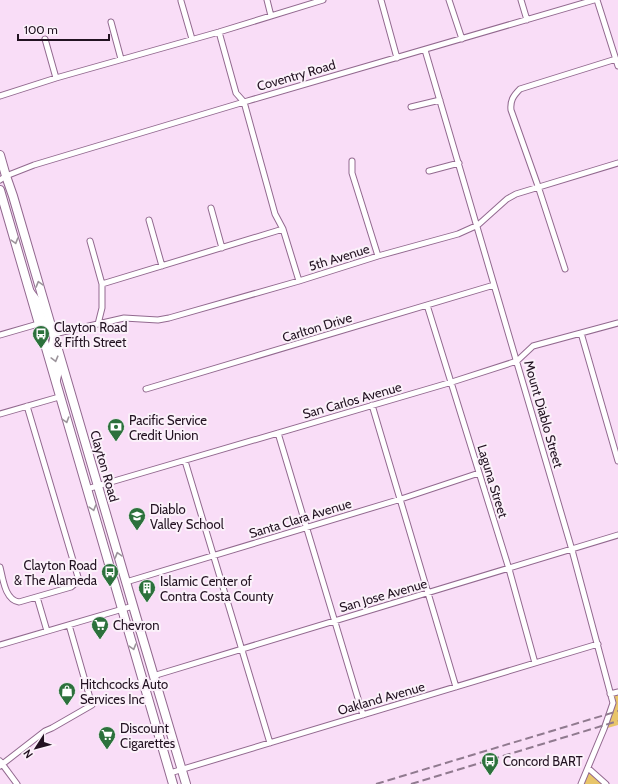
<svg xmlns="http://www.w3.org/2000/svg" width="618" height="784" viewBox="0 0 618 784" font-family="Cabin,sans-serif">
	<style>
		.green { fill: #e8c56a }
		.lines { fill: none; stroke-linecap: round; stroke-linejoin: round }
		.minor-casing { stroke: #92698f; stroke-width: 7 }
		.primary-casing { stroke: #92698f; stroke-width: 10 }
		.minor { stroke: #fff; stroke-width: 5 }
		.primary { stroke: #fff; stroke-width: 8 }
		.rail { stroke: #907a8f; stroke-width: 2; stroke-dasharray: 8 4; stroke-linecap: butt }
		.oneway { stroke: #9c949b }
		.labels { text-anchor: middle; stroke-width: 4; stroke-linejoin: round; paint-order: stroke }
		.street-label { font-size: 13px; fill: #221221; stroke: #fbf1fa }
		.poi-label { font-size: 13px; fill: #221221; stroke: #fbf1fa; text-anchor: start }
	</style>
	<rect width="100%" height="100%" fill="#f9ddf7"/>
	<path class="green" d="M618 692V725L604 729 613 703 610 694Z
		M588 768 606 784H581Z"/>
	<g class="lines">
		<defs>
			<path id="minor" d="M267 0 271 16
				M381 0 397 58
				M449 0 462 39
				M521 0 527 20
				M597 0 618 66
				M181 1 192 39
				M111 22 121 59
				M219 32 236 93 244 102 275 214 283 229 299 281
				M45 39 56 78
				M425 50 572 550 613 703 604 729 581 784
				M0 96 56 78 219 32 323 0
				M411 107 440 100
				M352 161V173L378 256
				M429 171 459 163
				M0 180 6 176 34 165 244 102 594 0
				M211 208 222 248
				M149 220 162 266
				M90 241 102 284V308L98 324
				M565 269 538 186 511 110C510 101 513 96 520 89L616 59
				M102 284 283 229
				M31 291 37 299 46 329 53 334
				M427 305 509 569 535 663
				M581 333 618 461
				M54 334 124 318 158 320 169 318 299 281 378 256 458 234 478 225 507 199 516 194 618 163
				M0 335 38 324
				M53 337 51 345 59 373 57 382
				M146 389 494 285
				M372 405 456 687
				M0 414 59 397
				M278 433 363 715
				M185 461 270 743
				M87 489 452 382 517 361 533 346 618 323
				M0 567C3 579 5 600 19 602L71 587 77 582 78 577 27 406
				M126 582 401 499 479 473
				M37 597 47 631
				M0 645 133 606
				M153 676 618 535
				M610 694 618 692
				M0 761 17 784
				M0 766 45 731 52 728 92 705 69 625
				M588 768 606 784
				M170 773 598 644"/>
			<path id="primary" d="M0 155 6 176 13 196 136 616 186 784
				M0 190 173 784"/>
		</defs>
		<use href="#minor" class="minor-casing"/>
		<use href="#primary" class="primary-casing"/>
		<use href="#minor" class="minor"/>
		<use href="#primary" class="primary"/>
		<path class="rail" d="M376 784 618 711
			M411 784 618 721"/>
	</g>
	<defs><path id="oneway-chevron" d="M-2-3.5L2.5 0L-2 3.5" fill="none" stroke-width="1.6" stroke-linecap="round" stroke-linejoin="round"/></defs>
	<g class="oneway">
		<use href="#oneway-chevron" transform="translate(15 241) rotate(74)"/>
		<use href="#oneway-chevron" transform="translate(39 284) rotate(-106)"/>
		<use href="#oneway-chevron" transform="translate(55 359) rotate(75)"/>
		<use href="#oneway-chevron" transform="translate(66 420) rotate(73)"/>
		<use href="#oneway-chevron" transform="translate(93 508) rotate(74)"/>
		<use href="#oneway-chevron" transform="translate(118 555) rotate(-106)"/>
		<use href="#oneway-chevron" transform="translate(133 647) rotate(74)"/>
	</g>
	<defs>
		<symbol id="bus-pin" viewBox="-11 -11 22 30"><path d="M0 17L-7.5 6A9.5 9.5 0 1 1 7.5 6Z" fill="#2c713c" stroke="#fbf1fa"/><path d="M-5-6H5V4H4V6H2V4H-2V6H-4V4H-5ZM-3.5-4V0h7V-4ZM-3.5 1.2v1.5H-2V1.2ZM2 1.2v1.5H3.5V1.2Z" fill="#fff"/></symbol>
		<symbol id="bank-pin" viewBox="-11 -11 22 30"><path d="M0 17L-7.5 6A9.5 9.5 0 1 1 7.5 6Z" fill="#2c713c" stroke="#fbf1fa"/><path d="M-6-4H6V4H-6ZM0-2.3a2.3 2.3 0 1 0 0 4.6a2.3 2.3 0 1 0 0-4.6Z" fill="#fff"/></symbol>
		<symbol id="school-pin" viewBox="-11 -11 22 30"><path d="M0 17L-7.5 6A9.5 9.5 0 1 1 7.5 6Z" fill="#2c713c" stroke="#fbf1fa"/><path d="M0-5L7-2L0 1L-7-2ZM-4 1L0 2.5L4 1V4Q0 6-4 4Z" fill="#fff"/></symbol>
		<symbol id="building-pin" viewBox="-11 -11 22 30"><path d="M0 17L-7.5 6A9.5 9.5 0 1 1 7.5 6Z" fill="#2c713c" stroke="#fbf1fa"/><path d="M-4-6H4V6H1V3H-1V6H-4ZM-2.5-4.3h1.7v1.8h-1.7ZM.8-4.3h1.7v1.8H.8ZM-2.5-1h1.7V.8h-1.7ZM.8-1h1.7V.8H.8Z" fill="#fff"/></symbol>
		<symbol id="supermarket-pin" viewBox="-11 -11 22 30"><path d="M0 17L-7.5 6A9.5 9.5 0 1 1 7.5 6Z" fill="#2c713c" stroke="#fbf1fa"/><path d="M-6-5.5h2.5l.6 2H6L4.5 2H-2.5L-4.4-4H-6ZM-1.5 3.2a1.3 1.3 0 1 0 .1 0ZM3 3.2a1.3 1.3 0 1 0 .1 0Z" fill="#fff"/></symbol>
		<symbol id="shop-pin" viewBox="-11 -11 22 30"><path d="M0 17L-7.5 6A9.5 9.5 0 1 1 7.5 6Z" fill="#2c713c" stroke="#fbf1fa"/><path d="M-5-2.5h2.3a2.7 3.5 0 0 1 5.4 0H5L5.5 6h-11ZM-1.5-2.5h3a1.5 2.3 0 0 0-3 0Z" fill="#fff"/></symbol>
	</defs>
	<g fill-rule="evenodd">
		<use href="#bus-pin" x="31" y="324" width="20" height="27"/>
		<use href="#bank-pin" x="106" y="417" width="20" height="27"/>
		<use href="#school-pin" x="127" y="506" width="20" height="27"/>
		<use href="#bus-pin" x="100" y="562" width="20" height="27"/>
		<use href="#building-pin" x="137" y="578" width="20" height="27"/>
		<use href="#supermarket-pin" x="90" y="615" width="20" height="27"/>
		<use href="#shop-pin" x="57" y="681" width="20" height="27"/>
		<use href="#supermarket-pin" x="97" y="725" width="20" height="27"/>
		<use href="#bus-pin" x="480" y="751" width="20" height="27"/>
	</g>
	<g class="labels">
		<g class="street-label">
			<text transform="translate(296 75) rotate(-16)" y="5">Coventry Road</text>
			<text transform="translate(339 257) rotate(-17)" y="5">5th Avenue</text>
			<text transform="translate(317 327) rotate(-17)" y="5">Carlton Drive</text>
			<text transform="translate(352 400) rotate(-16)" y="5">San Carlos Avenue</text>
			<text transform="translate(544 414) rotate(74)" y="5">Mount Diablo Street</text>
			<text transform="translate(105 466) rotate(74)" y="5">Clayton Road</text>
			<text transform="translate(493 481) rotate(73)" y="5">Laguna Street</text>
			<text transform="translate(300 518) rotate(-17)" y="5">Santa Clara Avenue</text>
			<text transform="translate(383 595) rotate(-16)" y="5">San Jose Avenue</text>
			<text transform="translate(381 698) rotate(-16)" y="5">Oakland Avenue</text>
		</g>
		<g class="poi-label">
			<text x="54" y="332">Clayton Road<tspan x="54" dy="15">&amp; Fifth Street</tspan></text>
			<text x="129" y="425">Pacific Service<tspan x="129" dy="15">Credit Union</tspan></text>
			<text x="150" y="514">Diablo<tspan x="150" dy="15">Valley School</tspan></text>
			<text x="97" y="570" text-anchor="end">Clayton Road<tspan x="97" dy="15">&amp; The Alameda</tspan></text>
			<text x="160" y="586">Islamic Center of<tspan x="160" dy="15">Contra Costa County</tspan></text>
			<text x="113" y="630">Chevron</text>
			<text x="80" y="689">Hitchcocks Auto<tspan x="80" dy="15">Services Inc</tspan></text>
			<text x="120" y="733">Discount<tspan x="120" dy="15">Cigarettes</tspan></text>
			<text x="503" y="766">Concord BART</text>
		</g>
	</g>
	<g transform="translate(36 748) rotate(234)" stroke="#fbf1fa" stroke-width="3" paint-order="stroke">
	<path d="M0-3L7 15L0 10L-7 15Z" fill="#221221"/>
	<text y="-6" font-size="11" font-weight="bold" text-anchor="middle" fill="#221221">N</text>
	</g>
	<path d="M18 34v6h91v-6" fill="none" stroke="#221221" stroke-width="2"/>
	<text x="24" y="34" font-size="12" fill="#221221" stroke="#fbf1fa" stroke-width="3" paint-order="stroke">100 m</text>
</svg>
